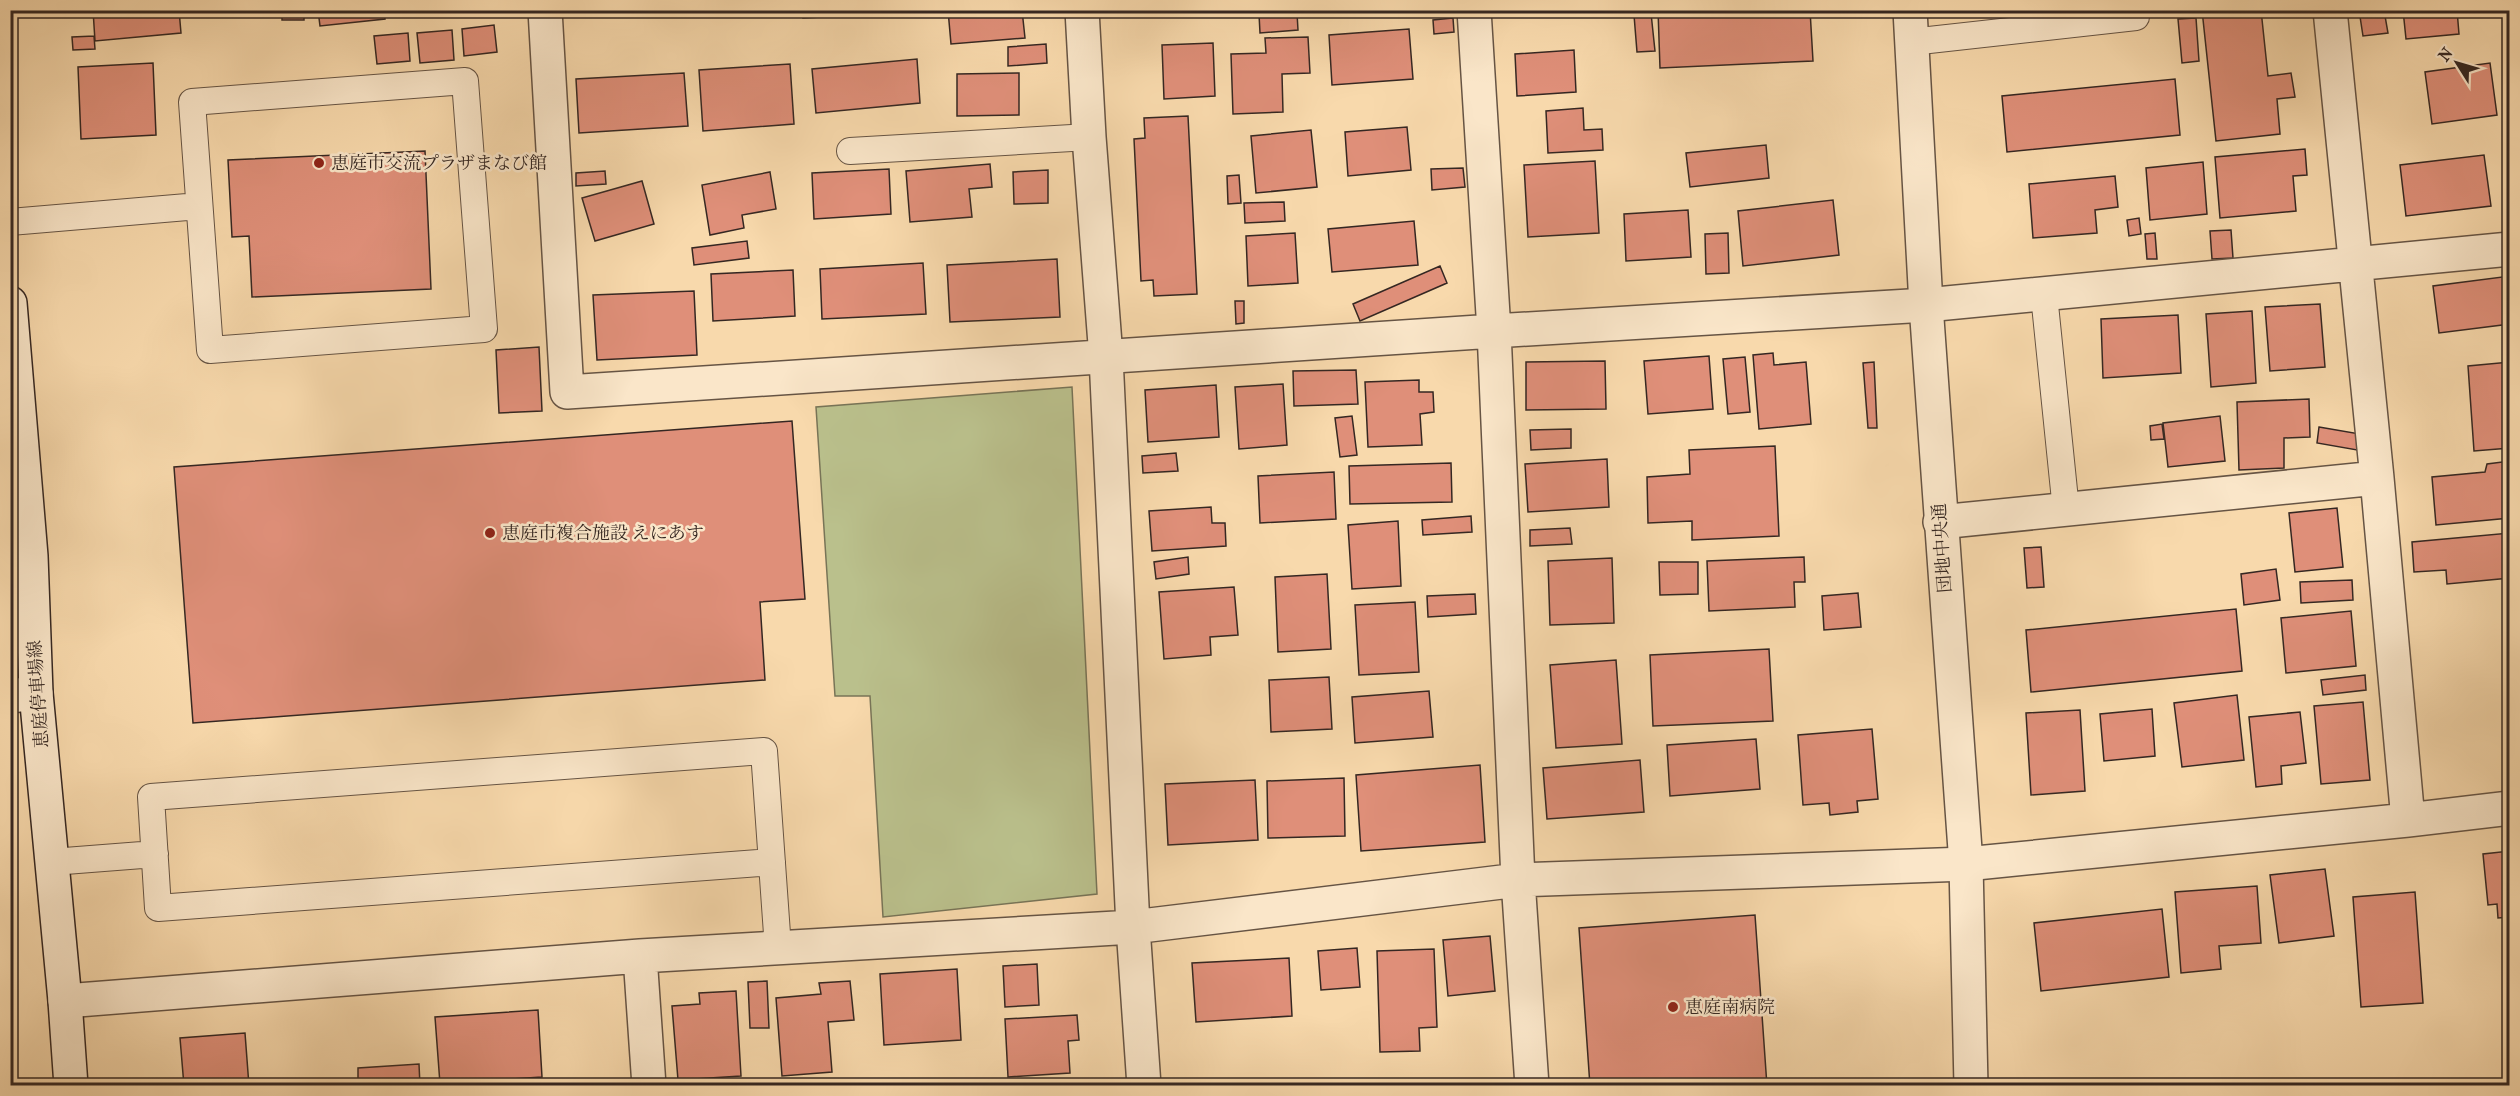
<svg xmlns="http://www.w3.org/2000/svg" width="2520" height="1096" viewBox="0 0 2520 1096" font-family="'IM FELL French Canon','Noto Serif JP',serif">
	<style>
		.green { fill: #bac08c; stroke: #787457; stroke-width: 1.5 }
		.building { fill: #df8f79; stroke: #352722; stroke-width: 1.5 }
		.lines { fill: none; stroke-linecap: round; stroke-linejoin: round }
		.service-casing { stroke: #665444; stroke-width: 28 }
		.minor-casing { stroke: #665444; stroke-width: 36 }
		.tertiary-casing { stroke: #665444; stroke-width: 36 }
		.secondary-casing { stroke: #352722; stroke-width: 36 }
		.service { stroke: #fae6c9; stroke-width: 26 }
		.minor { stroke: #fae6c9; stroke-width: 33 }
		.tertiary { stroke: #fae6c9; stroke-width: 33 }
		.secondary { stroke: #fae6c9; stroke-width: 33 }
		.poi-dot { fill: #8f2418; stroke: #fae6c9; stroke-width: 2 }
		.labels { text-anchor: middle; stroke-width: 5; stroke-linejoin: round; paint-order: stroke }
		.poi-label { font-size: 18px; fill: #352722; stroke: #fae6c9; text-anchor: start }
		.street-label { font-size: 18px; fill: #352722; stroke: #fae6c9 }
	</style>
	<rect width="100%" height="100%" fill="#f8d9ac"/>
	<filter id="stains"><feTurbulence type="fractalNoise" baseFrequency=".00333" numOctaves="4"/><feColorMatrix values="0 0 0 0 .2 0 0 0 0 .09 0 0 0 0 .02 0 0 0 .5 -.17"/></filter>
	<radialGradient id="worn" r=".72"><stop offset=".6" stop-color="#630" stop-opacity="0"/><stop offset="1" stop-color="#630" stop-opacity=".3"/></radialGradient>
	<path class="green" d="M1072 387 1097 894 883 917 870 696H835L816 407Z"/>
	<path class="building" d="M93 10H179L181 33 95 41Z
		M282 10H304V20H282Z
		M318 10H384L385 19 320 26Z
		M803 10H883V14L803 18Z
		M948 10H1022L1025 38 951 44Z
		M1114 10H1149V13L1114 15Z
		M1658 10H1810L1813 61 1660 68Z
		M2202 10H2261L2268 76 2291 73 2295 97 2277 99 2280 134 2216 141Z
		M2359 10H2384L2388 33 2363 36Z
		M2403 10H2457L2459 34 2406 39Z
		M1297 13 1298 30 1260 33 1259 14Z
		M1651 13 1655 51 1637 52 1634 15Z
		M1453 18 1454 32 1434 34 1433 20Z
		M2196 18 2199 61 2182 63 2178 19Z
		M494 25 497 52 464 56 462 29Z
		M1409 29 1413 79 1332 85 1329 35Z
		M452 30 454 60 420 63 417 33Z
		M408 33 410 61 377 64 374 36Z
		M94 36 95 49 73 50 72 37Z
		M1308 37 1310 73 1282 74 1283 112 1233 114 1231 54 1266 53 1265 38Z
		M1213 43 1215 96 1164 99 1162 45Z
		M1046 44 1047 63 1008 66V47Z
		M1574 50 1576 92 1517 96 1515 54Z
		M917 59 920 103 816 113 812 69Z
		M153 63 156 135 81 139 78 67Z
		M2490 63 2497 115 2432 124 2425 72Z
		M790 64 794 124 703 131 699 70Z
		M684 73 688 126 579 133 576 79Z
		M1019 73V115L957 116V74Z
		M2175 79 2180 135 2007 152 2002 96Z
		M1583 108 1584 130 1602 129 1603 150 1548 153 1546 111Z
		M1188 116 1197 294 1154 296 1153 280 1141 281 1134 139 1145 138 1144 118Z
		M1407 127 1411 170 1348 176 1345 132Z
		M1311 130 1317 187 1256 193 1251 136Z
		M1766 145 1769 178 1690 187 1686 153Z
		M2305 149 2307 175 2293 176 2296 211 2220 218 2215 157Z
		M425 151 431 289 252 297 249 236 232 237 228 160Z
		M2484 155 2491 206 2406 216 2400 165Z
		M1595 161 1599 233 1528 237 1524 165Z
		M2203 162 2207 214 2150 220 2146 168Z
		M990 164 992 187 969 189 972 217 910 222 906 171Z
		M1463 168 1465 187 1432 190 1431 169Z
		M889 169 891 214 814 219 812 173Z
		M1048 170V203L1014 204 1013 172Z
		M605 171 606 184 576 186V173Z
		M770 172 776 209 742 215 744 228 710 235 702 185Z
		M1239 175 1241 203 1228 204 1227 176Z
		M2115 176 2118 207 2095 210 2097 233 2033 238 2029 184Z
		M642 181 654 224 595 241 582 198Z
		M1833 200 1839 255 1743 266 1738 211Z
		M1284 202 1285 221 1245 223 1244 203Z
		M1688 210 1691 257 1626 261 1624 214Z
		M2139 218 2141 234 2129 236 2127 220Z
		M1414 221 1418 265 1332 272 1328 229Z
		M2231 230 2233 258 2212 259 2210 231Z
		M1295 233 1298 283 1248 286 1246 236Z
		M1728 233 1729 273 1706 274 1705 234Z
		M2155 233 2157 259H2147L2145 234Z
		M747 241 749 258 694 265 692 248Z
		M1057 259 1060 317 950 322 947 265Z
		M923 263 926 314 822 319 820 269Z
		M1440 266 1447 283 1360 321 1353 304Z
		M793 270 795 316 713 321 711 274Z
		M2510 276V324L2439 333 2433 286Z
		M694 291 697 355 597 360 593 295Z
		M1235 301H1244V323L1236 324Z
		M2320 304 2325 367 2270 371 2265 307Z
		M2252 311 2256 383 2211 387 2206 314Z
		M2178 315 2181 373 2103 378 2101 319Z
		M539 347 542 411 499 413 496 350Z
		M1773 353 1774 365 1806 362 1811 424 1759 429 1753 355Z
		M1709 356 1713 409 1648 414 1644 361Z
		M1745 357 1750 412 1728 414 1723 359Z
		M1605 361 1606 409 1526 410V362Z
		M1874 362 1877 428H1868L1863 363Z
		M2510 362V448L2474 451 2468 366Z
		M1356 370 1358 404 1294 406 1293 371Z
		M1419 380V392H1433L1434 412 1420 414 1422 445 1368 447 1365 382Z
		M1283 384 1287 445 1239 449 1235 387Z
		M1216 385 1219 437 1148 442 1145 390Z
		M2309 399 2310 437 2284 438V468L2239 470 2237 402Z
		M1352 416 1357 455 1340 457 1335 418Z
		M2220 416 2225 461 2168 467 2163 423Z
		M792 421 805 599 760 602 765 680 193 723 174 467Z
		M2162 424 2164 439 2151 440 2150 426Z
		M2319 427 2360 434 2357 450 2317 443Z
		M1571 429V448L1531 450 1530 430Z
		M1775 446 1779 536 1692 540V521L1648 523 1647 477 1690 474 1689 450Z
		M1176 453 1178 471 1143 473 1142 456Z
		M1607 459 1609 507 1528 512 1525 464Z
		M2510 461V518L2436 525 2432 477 2485 472 2487 464Z
		M1451 463 1452 502 1350 504 1349 466Z
		M1334 472 1336 519 1260 523 1258 476Z
		M1211 507 1212 523H1225L1226 546 1152 551 1149 511Z
		M2337 508 2343 567 2295 572 2289 513Z
		M1471 516 1472 532 1423 535 1422 520Z
		M1398 521 1401 586 1352 589 1348 525Z
		M1570 528 1572 544 1530 546V530Z
		M2510 533V578L2447 584 2446 570 2414 572 2412 542Z
		M2041 547 2044 587 2027 588 2024 548Z
		M1188 557 1189 574 1156 579 1154 562Z
		M1804 557 1805 582H1794L1795 607 1709 611 1707 561Z
		M1612 558 1614 623 1550 625 1548 561Z
		M1659 562H1698V594L1660 595Z
		M2276 569 2280 600 2244 605 2241 574Z
		M1327 574 1331 649 1278 652 1275 577Z
		M2352 580 2353 600 2301 603 2300 582Z
		M1234 587 1238 635 1210 637 1211 655 1164 659 1159 592Z
		M1858 593 1861 627 1824 630 1822 596Z
		M1475 594 1476 614 1428 617 1427 596Z
		M1415 602 1419 672 1359 675 1355 605Z
		M2236 609 2242 671 2031 692 2026 630Z
		M2351 611 2356 666 2286 673 2281 618Z
		M1769 649 1773 721 1653 726 1650 655Z
		M1616 660 1622 744 1556 748 1550 665Z
		M2365 675 2366 690 2323 695 2321 680Z
		M1329 677 1332 729 1271 732 1269 680Z
		M1429 691 1433 737 1355 743 1352 697Z
		M2237 695 2244 760 2182 767 2174 703Z
		M2363 702 2370 780 2321 784 2314 706Z
		M2152 709 2155 756 2104 761 2100 714Z
		M2080 710 2085 791 2031 795 2026 713Z
		M2300 712 2306 763 2281 766 2282 784 2256 787 2249 717Z
		M1872 729 1878 799 1857 801 1858 812 1830 815 1829 803 1803 805 1798 735Z
		M1756 739 1760 789 1670 796 1667 745Z
		M1640 760 1644 812 1547 819 1543 768Z
		M1480 765 1485 842 1361 851 1356 775Z
		M1344 778 1345 836 1268 838 1267 781Z
		M1255 780 1258 840 1168 845 1165 784Z
		M2510 851V917L2498 918 2497 904 2488 905 2483 854Z
		M2325 869 2334 936 2279 943 2270 875Z
		M2257 886 2261 943 2219 946 2221 969 2181 973 2175 892Z
		M2415 892 2423 1003 2361 1007 2353 897Z
		M2162 909 2169 977 2041 991 2034 923Z
		M1755 915 1767 1086H1590L1579 928Z
		M1490 936 1495 991 1448 996 1443 940Z
		M1357 948 1360 987 1321 990 1318 951Z
		M1434 949 1437 1027 1419 1028 1420 1051 1380 1052 1377 951Z
		M1289 958 1292 1016 1196 1022 1192 963Z
		M1037 964 1039 1005 1005 1007 1003 966Z
		M957 969 961 1040 884 1045 880 974Z
		M767 981 769 1028H750L748 982Z
		M850 981 854 1020 828 1022 832 1072 782 1076 776 998 821 994 819 983Z
		M736 991 741 1076 678 1080 672 1006 700 1004 699 993Z
		M538 1010 542 1077 440 1084 435 1017Z
		M1077 1015 1079 1040 1068 1041 1070 1073 1008 1077 1005 1019Z
		M245 1033 249 1086H184L180 1038Z
		M419 1064 420 1086H358V1068Z
		M2451 1080 2452 1086H2396Z"/>
	<g class="lines">
		<defs>
			<path id="service" d="M1911 42 2136 17 2135 10
				M465 81 484 329 210 350 192 102Z
				M850 151 1089 137
				M10 222 199 206
				M2044 295 2066 510
				M52 862 155 854
				M772 862 158 908 151 797 764 751 778 948"/>
			<path id="minor" d="M545 10 567 392 1494 331 1926 305 2510 249
				M1082 10 1089 137 1106 357 1133 927 1144 1086
				M1474 10 1494 331 1518 880 1532 1086
				M2330 10 2377 478 2408 820
				M1940 522 2377 478
				M640 956 649 1086
				M65 1001 640 956 1133 927 1518 880 1966 864 2408 820 2510 808"/>
			<path id="tertiary" d="M1910 10 1926 305 1966 864 1971 1086
				M10 696 36 693"/>
			<path id="secondary" d="M10 303 31 556 36 693 65 1001 71 1086"/>
		</defs>
		<use href="#service" class="service-casing"/>
		<use href="#minor" class="minor-casing"/>
		<use href="#tertiary" class="tertiary-casing"/>
		<use href="#secondary" class="secondary-casing"/>
		<use href="#service" class="service"/>
		<use href="#minor" class="minor"/>
		<use href="#tertiary" class="tertiary"/>
		<use href="#secondary" class="secondary"/>
	</g>
	<g class="poi-dot">
		<circle cx="319" cy="163" r="6"/>
		<circle cx="490" cy="533" r="6"/>
		<circle cx="1673" cy="1007" r="6"/>
	</g>
	<g class="labels">
		<g class="poi-label">
			<text x="331" y="169">恵庭市交流プラザまなび館</text>
			<text x="502" y="539">恵庭市複合施設 えにあす</text>
			<text x="1685" y="1013">恵庭南病院</text>
		</g>
		<g class="street-label">
			<text transform="translate(1942 548) rotate(-94)" y="6">団地中央通</text>
			<text transform="translate(38 694) rotate(-94)" y="6">恵庭停車場線</text>
		</g>
	</g>
	<rect width="2520" height="1096" fill="none" stroke="#f8d9ac" stroke-width="36"/>
	<rect x="12" y="12" width="2496" height="1072" fill="none" stroke="#352722" stroke-width="3"/>
	<rect x="18" y="18" width="2484" height="1060" fill="none" stroke="#352722" stroke-width="1.5"/>
	<g transform="translate(2457 63) rotate(307)" stroke="#fae6c9" stroke-width="4.5" paint-order="stroke">
	<path d="M0-4.5L10 22L0 15L-10 22Z" fill="#352722"/>
	<text y="-9" font-size="16" font-weight="bold" text-anchor="middle" fill="#352722">N</text>
	</g>
	<rect width="100%" height="100%" filter="url(#stains)"/>
	<rect width="100%" height="100%" fill="url(#worn)"/>
</svg>
